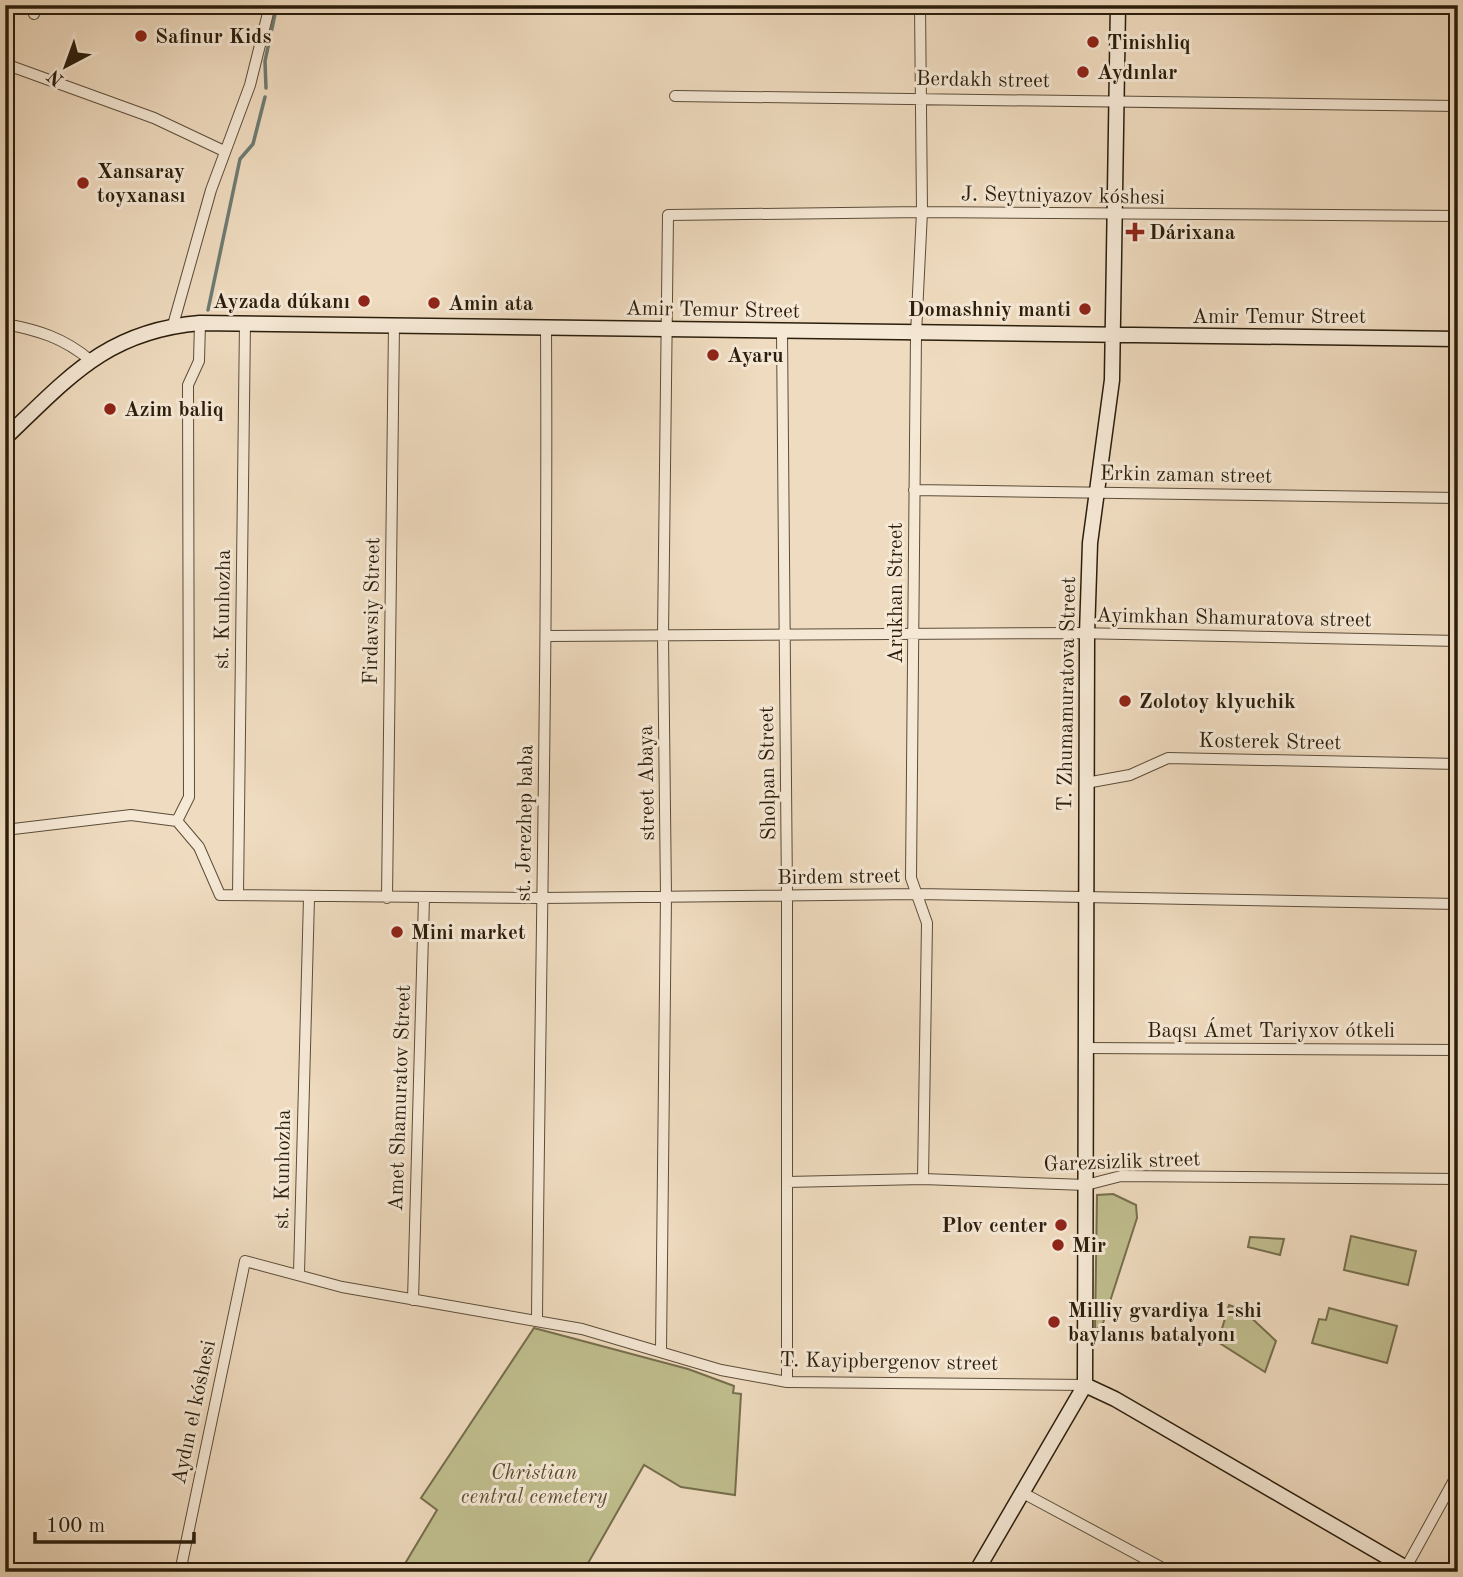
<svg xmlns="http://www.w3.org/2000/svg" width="1463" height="1577" viewBox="0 0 1463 1577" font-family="'Old Standard TT',serif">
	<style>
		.green { fill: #c0be8e; stroke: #766e4d; stroke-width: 2 }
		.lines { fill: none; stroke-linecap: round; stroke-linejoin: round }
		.stream { stroke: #6e7c73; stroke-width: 3.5 }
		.street-casing { stroke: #5c4d39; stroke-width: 12 }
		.secondary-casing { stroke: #2b1e0c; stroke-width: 17 }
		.street { stroke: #f5e8d5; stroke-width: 10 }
		.secondary { stroke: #f5e8d5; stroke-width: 14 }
		.poi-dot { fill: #8f2418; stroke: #f5e8d5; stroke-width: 2.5 }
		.labels { text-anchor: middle; stroke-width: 6; stroke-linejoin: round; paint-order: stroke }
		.poi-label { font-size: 21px; font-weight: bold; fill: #2b1e0c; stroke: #f5e8d5; text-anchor: start }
		.street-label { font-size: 21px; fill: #2b1e0c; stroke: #f5e8d5 }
		.park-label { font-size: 21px; font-style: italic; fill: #584e33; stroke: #f5e8d5 }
	</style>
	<rect width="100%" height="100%" fill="#efdbbf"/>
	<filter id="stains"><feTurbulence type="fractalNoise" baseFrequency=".00286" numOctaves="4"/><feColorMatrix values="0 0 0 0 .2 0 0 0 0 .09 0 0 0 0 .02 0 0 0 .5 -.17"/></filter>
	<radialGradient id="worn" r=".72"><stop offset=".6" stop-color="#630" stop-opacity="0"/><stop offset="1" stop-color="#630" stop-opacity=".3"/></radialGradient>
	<path class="green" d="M1113 1194 1136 1205 1137 1218 1103 1323 1095 1331 1097 1195Z
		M1351 1236 1416 1251 1408 1285 1344 1270Z
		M1250 1237 1284 1239 1280 1255 1248 1247Z
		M1229 1305 1243 1310 1276 1341 1265 1372 1218 1342Z
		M1329 1308 1397 1326 1387 1363 1312 1343 1319 1319 1326 1320Z
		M534 1328 688 1369 734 1386 733 1393 741 1394 735 1495 681 1487 644 1465 583 1572H400L437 1510 421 1498Z"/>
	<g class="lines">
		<path class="stream" d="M266 88 265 61 277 5
			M208 310 240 159 253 144 265 97"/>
		<defs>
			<path id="street" d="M920 5 922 212 916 334 911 878 927 923 923 1179
				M34 14 38 5
				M5 64 154 118 224 151
				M675 96 1458 106
				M5 324C38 330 64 338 90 360
				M173 325 211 190 250 85 270 5
				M782 332 787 896V1382
				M914 490 1458 498
				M548 636 1076 633 1458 641
				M1086 783 1130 775 1168 758 1458 764
				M177 821 189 797 188 385 199 361 200 323
				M5 830 131 815 177 821 199 847 220 895 541 898 917 894 1458 904
				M238 895 245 322
				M387 898 394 325
				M1084 1048 1458 1050
				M787 1182 923 1179 1086 1185 1121 1176 1458 1179
				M299 1273 309 898
				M413 1300 424 898
				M537 1319C540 988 548 658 546 328
				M661 1351 666 896 663 636 668 215 922 212 1458 216
				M1023 1493 1170 1572
				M1404 1571 1458 1473
				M180 1572 245 1261 342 1287 582 1329 721 1370 787 1382 1085 1385
				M745 1572H862"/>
			<path id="secondary" d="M5 438C69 377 107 331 200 323L1458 339
				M1085 1385 1087 634 1090 543 1112 380 1118 5
				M1085 1385 1115 1399 1413 1572
				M976 1572 1085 1385"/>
		</defs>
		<use href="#street" class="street-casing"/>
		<use href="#secondary" class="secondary-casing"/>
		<use href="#street" class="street"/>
		<use href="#secondary" class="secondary"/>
	</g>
	<g class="poi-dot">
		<circle cx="141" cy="36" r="7"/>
		<circle cx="1093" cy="42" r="7"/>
		<circle cx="1083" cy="72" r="7"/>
		<circle cx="83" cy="183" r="7"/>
		<path d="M1131.5 221.5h7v7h7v7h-7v7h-7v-7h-7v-7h7z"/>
		<circle cx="364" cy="301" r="7"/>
		<circle cx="434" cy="303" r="7"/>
		<circle cx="1085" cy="309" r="7"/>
		<circle cx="713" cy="355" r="7"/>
		<circle cx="110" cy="409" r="7"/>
		<circle cx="1125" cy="701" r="7"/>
		<circle cx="397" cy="932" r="7"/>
		<circle cx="1061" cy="1225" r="7"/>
		<circle cx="1058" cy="1245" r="7"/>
		<circle cx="1054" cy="1322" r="7"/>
	</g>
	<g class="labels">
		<g class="poi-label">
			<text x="155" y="43">Safinur Kids</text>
			<text x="1107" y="49">Tinishliq</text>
			<text x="1097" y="79">Aydınlar</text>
			<text x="97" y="178">Xansaray<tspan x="97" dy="24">toyxanası</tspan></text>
			<text x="1149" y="239">Dárixana</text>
			<text x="350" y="308" text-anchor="end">Ayzada dúkanı</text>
			<text x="448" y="310">Amin ata</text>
			<text x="1071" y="316" text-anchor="end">Domashniy manti</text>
			<text x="727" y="362">Ayaru</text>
			<text x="124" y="416">Azim baliq</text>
			<text x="1139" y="708">Zolotoy klyuchik</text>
			<text x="411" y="939">Mini market</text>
			<text x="1047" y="1232" text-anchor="end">Plov center</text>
			<text x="1072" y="1252">Mir</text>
			<text x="1068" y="1317">Milliy gvardiya 1-shi<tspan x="1068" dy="24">baylanıs batalyonı</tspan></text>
		</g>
		<g class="street-label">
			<text transform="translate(983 79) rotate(1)" y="7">Berdakh street</text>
			<text transform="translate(1063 195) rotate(1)" y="7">J. Seytniyazov kóshesi</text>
			<text transform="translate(713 309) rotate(1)" y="7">Amir Temur Street</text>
			<text x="1279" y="323">Amir Temur Street</text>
			<text transform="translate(1186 474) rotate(1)" y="7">Erkin zaman street</text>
			<text transform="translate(895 593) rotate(-90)" y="7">Arukhan Street</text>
			<text transform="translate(222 609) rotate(-89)" y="7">st. Kunhozha</text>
			<text transform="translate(371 611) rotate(-89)" y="7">Firdavsiy Street</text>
			<text transform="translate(1234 617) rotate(1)" y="7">Ayimkhan Shamuratova street</text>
			<text transform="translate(1066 694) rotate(-89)" y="7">T. Zhumamuratova Street</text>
			<text transform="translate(1270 741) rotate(1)" y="7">Kosterek Street</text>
			<text transform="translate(767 773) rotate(-91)" y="7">Sholpan Street</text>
			<text transform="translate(646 783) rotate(-91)" y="7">street Abaya</text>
			<text transform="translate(524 823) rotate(-89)" y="7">st. Jerezhep baba</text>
			<text transform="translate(839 876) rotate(-1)" y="7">Birdem street</text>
			<text x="1271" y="1037">Baqsı Ámet Tariyxov ótkeli</text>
			<text transform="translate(399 1098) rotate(-88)" y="7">Amet Shamuratov Street</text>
			<text transform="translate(1122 1161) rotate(-2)" y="7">Garezsizlik street</text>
			<text transform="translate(282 1169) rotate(-89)" y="7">st. Kunhozha</text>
			<text transform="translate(889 1361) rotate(1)" y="7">T. Kayipbergenov street</text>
			<text transform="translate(193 1412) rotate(-78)" y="7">Aydın el kóshesi</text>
		</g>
		<g class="park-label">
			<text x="534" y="1479">Christian<tspan x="534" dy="24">central cemetery</tspan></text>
		</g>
	</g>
	<rect width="1463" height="1577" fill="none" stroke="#efdbbf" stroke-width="28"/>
	<rect x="7" y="7" width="1449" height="1563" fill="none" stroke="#2b1e0c" stroke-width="3.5"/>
	<rect x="14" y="14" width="1435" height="1549" fill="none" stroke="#2b1e0c" stroke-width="2"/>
	<g transform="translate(66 66) rotate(221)" stroke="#f5e8d5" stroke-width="5" paint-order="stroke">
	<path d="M0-5L12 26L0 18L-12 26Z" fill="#2b1e0c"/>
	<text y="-10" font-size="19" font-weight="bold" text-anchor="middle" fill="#2b1e0c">N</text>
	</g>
	<path d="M35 1532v10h159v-10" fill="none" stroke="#2b1e0c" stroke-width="3.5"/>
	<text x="46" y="1532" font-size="21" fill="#2b1e0c" stroke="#f5e8d5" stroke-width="5" paint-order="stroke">100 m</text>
	<rect width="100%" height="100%" filter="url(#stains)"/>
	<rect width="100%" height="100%" fill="url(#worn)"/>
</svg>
